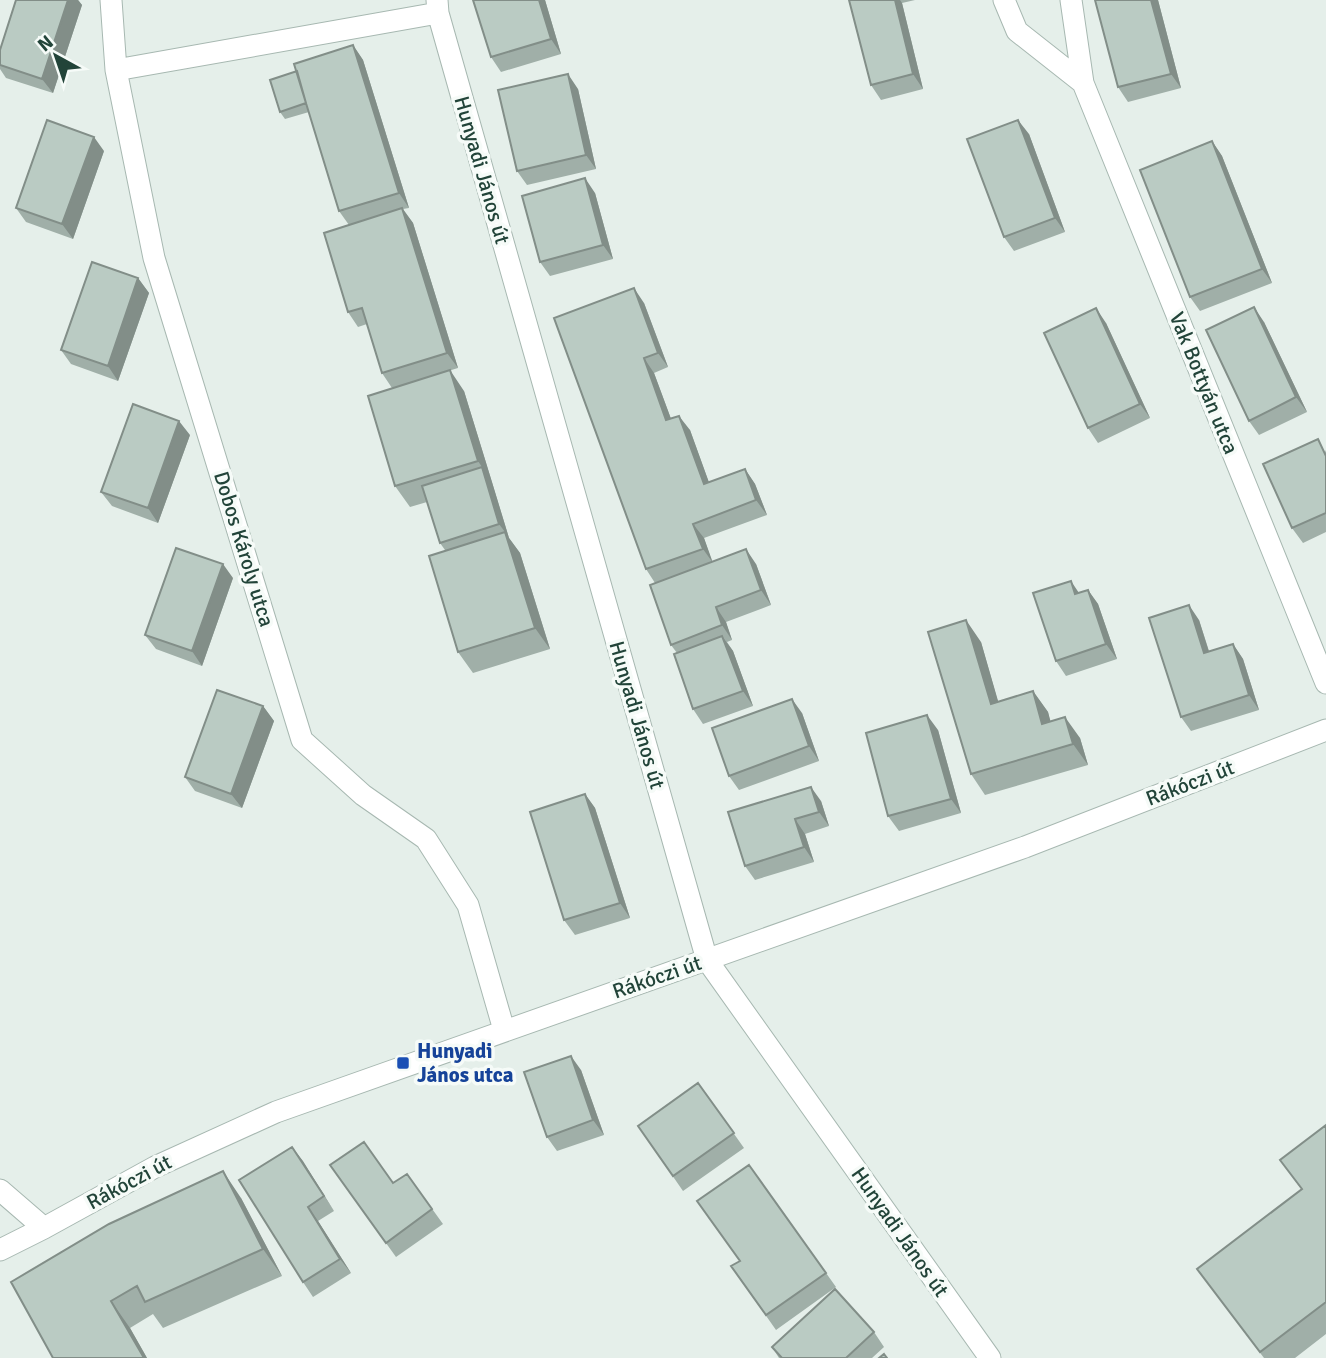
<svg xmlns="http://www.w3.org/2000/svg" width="1326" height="1358" viewBox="0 0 1326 1358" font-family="Signika,sans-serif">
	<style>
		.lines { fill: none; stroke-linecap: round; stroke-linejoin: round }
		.street-casing { stroke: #a7b8b1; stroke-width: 23 }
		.street { stroke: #fff; stroke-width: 21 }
		.wall { fill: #a0afa8 }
		.shaded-wall { fill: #828e88 }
		.building { fill: #bacbc3; stroke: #828e88; stroke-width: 2 }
		.transit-dot { fill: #1a4fb4; stroke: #f6fbf8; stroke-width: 2.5 }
		.labels { text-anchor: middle; stroke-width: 7; stroke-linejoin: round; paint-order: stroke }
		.street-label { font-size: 21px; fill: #224439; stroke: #f6fbf8 }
		.transit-label { font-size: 21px; font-weight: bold; fill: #164399; stroke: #f6fbf8; text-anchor: start }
	</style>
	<rect width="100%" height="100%" fill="#e5efea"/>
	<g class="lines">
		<defs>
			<path id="street" d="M111 0 116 70 154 258 302 740 363 795 426 839 468 905 504 1030
				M437 0 438 13 707 960 990 1358
				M1004 0 1017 31 1083 83
				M1071 0 1083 83 1326 683
				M116 70 438 13
				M0 1190 44 1228
				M0 1250 44 1228 155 1167 276 1112 1025 847 1326 730"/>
		</defs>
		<use href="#street" class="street-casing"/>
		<use href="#street" class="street"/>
	</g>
	<path class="wall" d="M16 0H78L82 5 53 93 6 78 0 69V50Z
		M545 0 561 54 501 72 491 57Z
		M849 0H915L902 3 923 89 881 100 871 85Z
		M1095 0H1158L1181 88 1128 102 1118 87Z
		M353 45 363 60 409 208 403 209 413 223 458 368 392 388 382 373 367 324 358 327 348 312 349 225 339 211 309 112 285 119 280 112 297 71Z
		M578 89 596 169 527 185 517 171Z
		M1029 134 1065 232 1014 251 1004 237Z
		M1212 141 1222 156 1272 283 1200 311 1190 297Z
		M104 151 73 239 26 222 16 208Z
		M595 193 613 259 550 276 540 262Z
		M138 278 149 293 118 381 71 364 61 350Z
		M644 303 668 367 654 373 671 419 690 430 709 483 745 469 755 484 767 515 704 538 712 562 756 564 771 605 726 622 732 640 727 642 733 651 753 706 703 724 693 709 677 653 671 645 655 583 646 569 554 318Z
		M1264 322 1307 412 1259 435 1249 421Z
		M1106 323 1150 418 1098 443 1088 428Z
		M464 391 509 538 520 553 550 649 473 673 458 652 445 550 440 543 427 502 410 507 395 486Z
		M190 435 158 523 112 506 101 492Z
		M1326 450V532L1303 543 1292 528Z
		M233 578 202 666 156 649 145 635Z
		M1088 590 1098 604 1117 659 1066 676 1056 661 1079 593Z
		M1199 620 1209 651 1233 644 1243 659 1259 710 1191 731 1181 717Z
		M981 642 998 702 1033 691 1048 712 1050 721 1080 738 1088 765 985 795 971 774Z
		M263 706 274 721 242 808 195 791 185 777Z
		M802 713 819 761 739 790 729 776Z
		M938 730 961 813 899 831 888 816Z
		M585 794 595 808 630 918 575 935 564 920Z
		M821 801 829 826 805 834 814 862 755 880 745 866 728 812Z
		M581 1070 604 1135 557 1151 547 1137Z
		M698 1083 744 1148 683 1191 638 1126Z
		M1326 1125V1334L1295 1358H1264L1197 1269 1302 1190 1280 1160Z
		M292 1147 334 1211 318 1221 351 1273 313 1297 303 1282Z
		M330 1165 393 1183 407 1174 443 1224 396 1257Z
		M749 1165 836 1287 776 1330 731 1266 740 1261Z
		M241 1198 282 1276 163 1328 153 1314 130 1328 147 1358H53L11 1282Z
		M874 1332 884 1347 872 1358H779L772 1347Z"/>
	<path class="shaded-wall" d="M68 0H78L82 5 53 93 42 79Z
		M539 0H545L561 54 551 39Z
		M895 0H900L902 3 923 89 913 74Z
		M1151 0H1158L1181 88 1171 74Z
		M353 45 363 60 409 208 399 193Z
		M568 74 578 89 596 169 586 155Z
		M1018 120 1029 134 1065 232 1055 218Z
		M94 137 104 151 73 239 62 224Z
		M1212 141 1222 156 1272 283 1262 269Z
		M585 178 595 193 613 259 603 245Z
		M402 208 413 223 458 368 447 353Z
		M138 278 149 293 118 381 108 366Z
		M634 288 644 303 668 367 658 353Z
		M1254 307 1264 322 1307 412 1296 397Z
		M1096 308 1106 323 1150 418 1140 404Z
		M644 358 654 373 677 435 666 420Z
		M450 370 464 391 492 482 478 461Z
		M679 416 690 430 715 499 704 484Z
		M179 421 190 435 158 523 148 508Z
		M482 467 492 482 509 538 520 553 550 649 535 628 505 532 499 524Z
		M745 469 755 484 767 515 756 500Z
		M693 524 704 538 713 563 703 549Z
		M746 549 756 564 771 605 761 590Z
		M223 564 233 578 202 666 192 651Z
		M1071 581 1081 596 1075 594Z
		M1088 590 1098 604 1117 659 1106 644Z
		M1189 605 1199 620 1214 668 1204 653Z
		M716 607 726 622 732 640 722 625Z
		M966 620 981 642 1005 725 991 704Z
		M722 636 733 651 753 706 743 691Z
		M1233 644 1243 659 1259 710 1249 695Z
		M1033 691 1048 712 1057 745 1042 724Z
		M792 699 802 713 819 761 809 746Z
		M263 706 274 721 242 808 231 794Z
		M927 715 938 730 961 813 951 799Z
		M1065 717 1080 738 1088 765 1073 744Z
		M811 787 821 801 829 826 819 812Z
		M585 794 595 808 630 918 620 903Z
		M795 819 805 834 814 862 804 847Z
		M571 1056 581 1070 604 1135 593 1120Z
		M292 1147 303 1161 334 1211 324 1196Z
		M223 1171 241 1198 282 1276 263 1249Z
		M308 1207 318 1221 351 1273 340 1259Z
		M111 1301 130 1328 147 1358H144Z"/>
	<path class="building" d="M16 0H68L42 79 0 65V50Z
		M473 0H539L551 39 491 57Z
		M849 0H895L913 74 871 85Z
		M1095 0H1151L1171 74 1118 87Z
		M353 45 399 193 339 211 294 64Z
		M297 71 306 103 280 112 270 80Z
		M568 74 586 155 517 171 498 90Z
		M47 120 94 137 62 224 16 208Z
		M1018 120 1055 218 1004 237 967 139Z
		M1212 141 1262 269 1190 297 1140 170Z
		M585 178 603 245 540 262 522 196Z
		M402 208 447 353 382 373 362 308 348 312 324 233Z
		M92 262 138 278 108 366 61 350Z
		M634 288 658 353 644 358 666 420 679 416 704 484 745 469 756 500 693 524 703 549 646 569 554 318Z
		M1254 307 1296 397 1249 421 1206 330Z
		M1096 308 1140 404 1088 428 1044 333Z
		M450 370 478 461 395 486 368 396Z
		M133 404 179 421 148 508 101 492Z
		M1318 439 1326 456V513L1292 528 1263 464Z
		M482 467 499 524 440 543 422 486Z
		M505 532 535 628 458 652 429 556Z
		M176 548 223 564 192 651 145 635Z
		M746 549 761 590 716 607 722 625 671 645 650 585Z
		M1071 581 1075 594 1088 590 1106 644 1056 661 1033 593Z
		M1189 605 1204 653 1233 644 1249 695 1181 717 1149 618Z
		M966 620 991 704 1033 691 1042 724 1065 717 1073 744 971 774 928 632Z
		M722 636 743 691 693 709 674 654Z
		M217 690 263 706 231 794 185 777Z
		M792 699 809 746 729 776 712 728Z
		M927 715 951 799 888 816 866 733Z
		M811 787 819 812 795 819 804 847 745 866 728 812Z
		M585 794 620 903 564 920 530 812Z
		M571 1056 593 1120 547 1137 524 1072Z
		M698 1083 734 1133 673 1176 638 1126Z
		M1326 1125V1302L1260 1352 1197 1269 1302 1189 1280 1160Z
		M364 1142 393 1183 407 1174 432 1209 386 1243 330 1165Z
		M292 1147 324 1196 308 1207 340 1259 303 1282 239 1180Z
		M749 1165 826 1273 766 1315 731 1266 740 1261 697 1201Z
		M223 1171 263 1249 145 1302 137 1286 111 1301 144 1358H53L11 1282 109 1224Z
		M835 1289 874 1332 846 1358H782L772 1347Z
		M884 1354 887 1358H879Z"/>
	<rect class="transit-dot" x="396" y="1056" width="14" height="14" rx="3.5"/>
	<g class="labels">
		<g class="street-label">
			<text transform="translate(482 170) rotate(74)" y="7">Hunyadi János út</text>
			<text transform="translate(1204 383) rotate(68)" y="7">Vak Bottyán utca</text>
			<text transform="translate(244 549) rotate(73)" y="7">Dobos Károly utca</text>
			<text transform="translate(637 715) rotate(74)" y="7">Hunyadi János út</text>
			<text transform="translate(1190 783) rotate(-21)" y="7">Rákóczi út</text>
			<text transform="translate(657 977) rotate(-19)" y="7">Rákóczi út</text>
			<text transform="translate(129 1182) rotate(-28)" y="7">Rákóczi út</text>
			<text transform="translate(900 1232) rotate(55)" y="7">Hunyadi János út</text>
		</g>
		<g class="transit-label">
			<text x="417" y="1058">Hunyadi<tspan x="417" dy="24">János utca</tspan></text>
		</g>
	</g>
	<g transform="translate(56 56) rotate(320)" stroke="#f6fbf8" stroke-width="5" paint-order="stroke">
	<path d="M0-5L12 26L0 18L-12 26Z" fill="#224439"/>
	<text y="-10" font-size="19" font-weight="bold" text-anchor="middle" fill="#224439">N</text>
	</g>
</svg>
